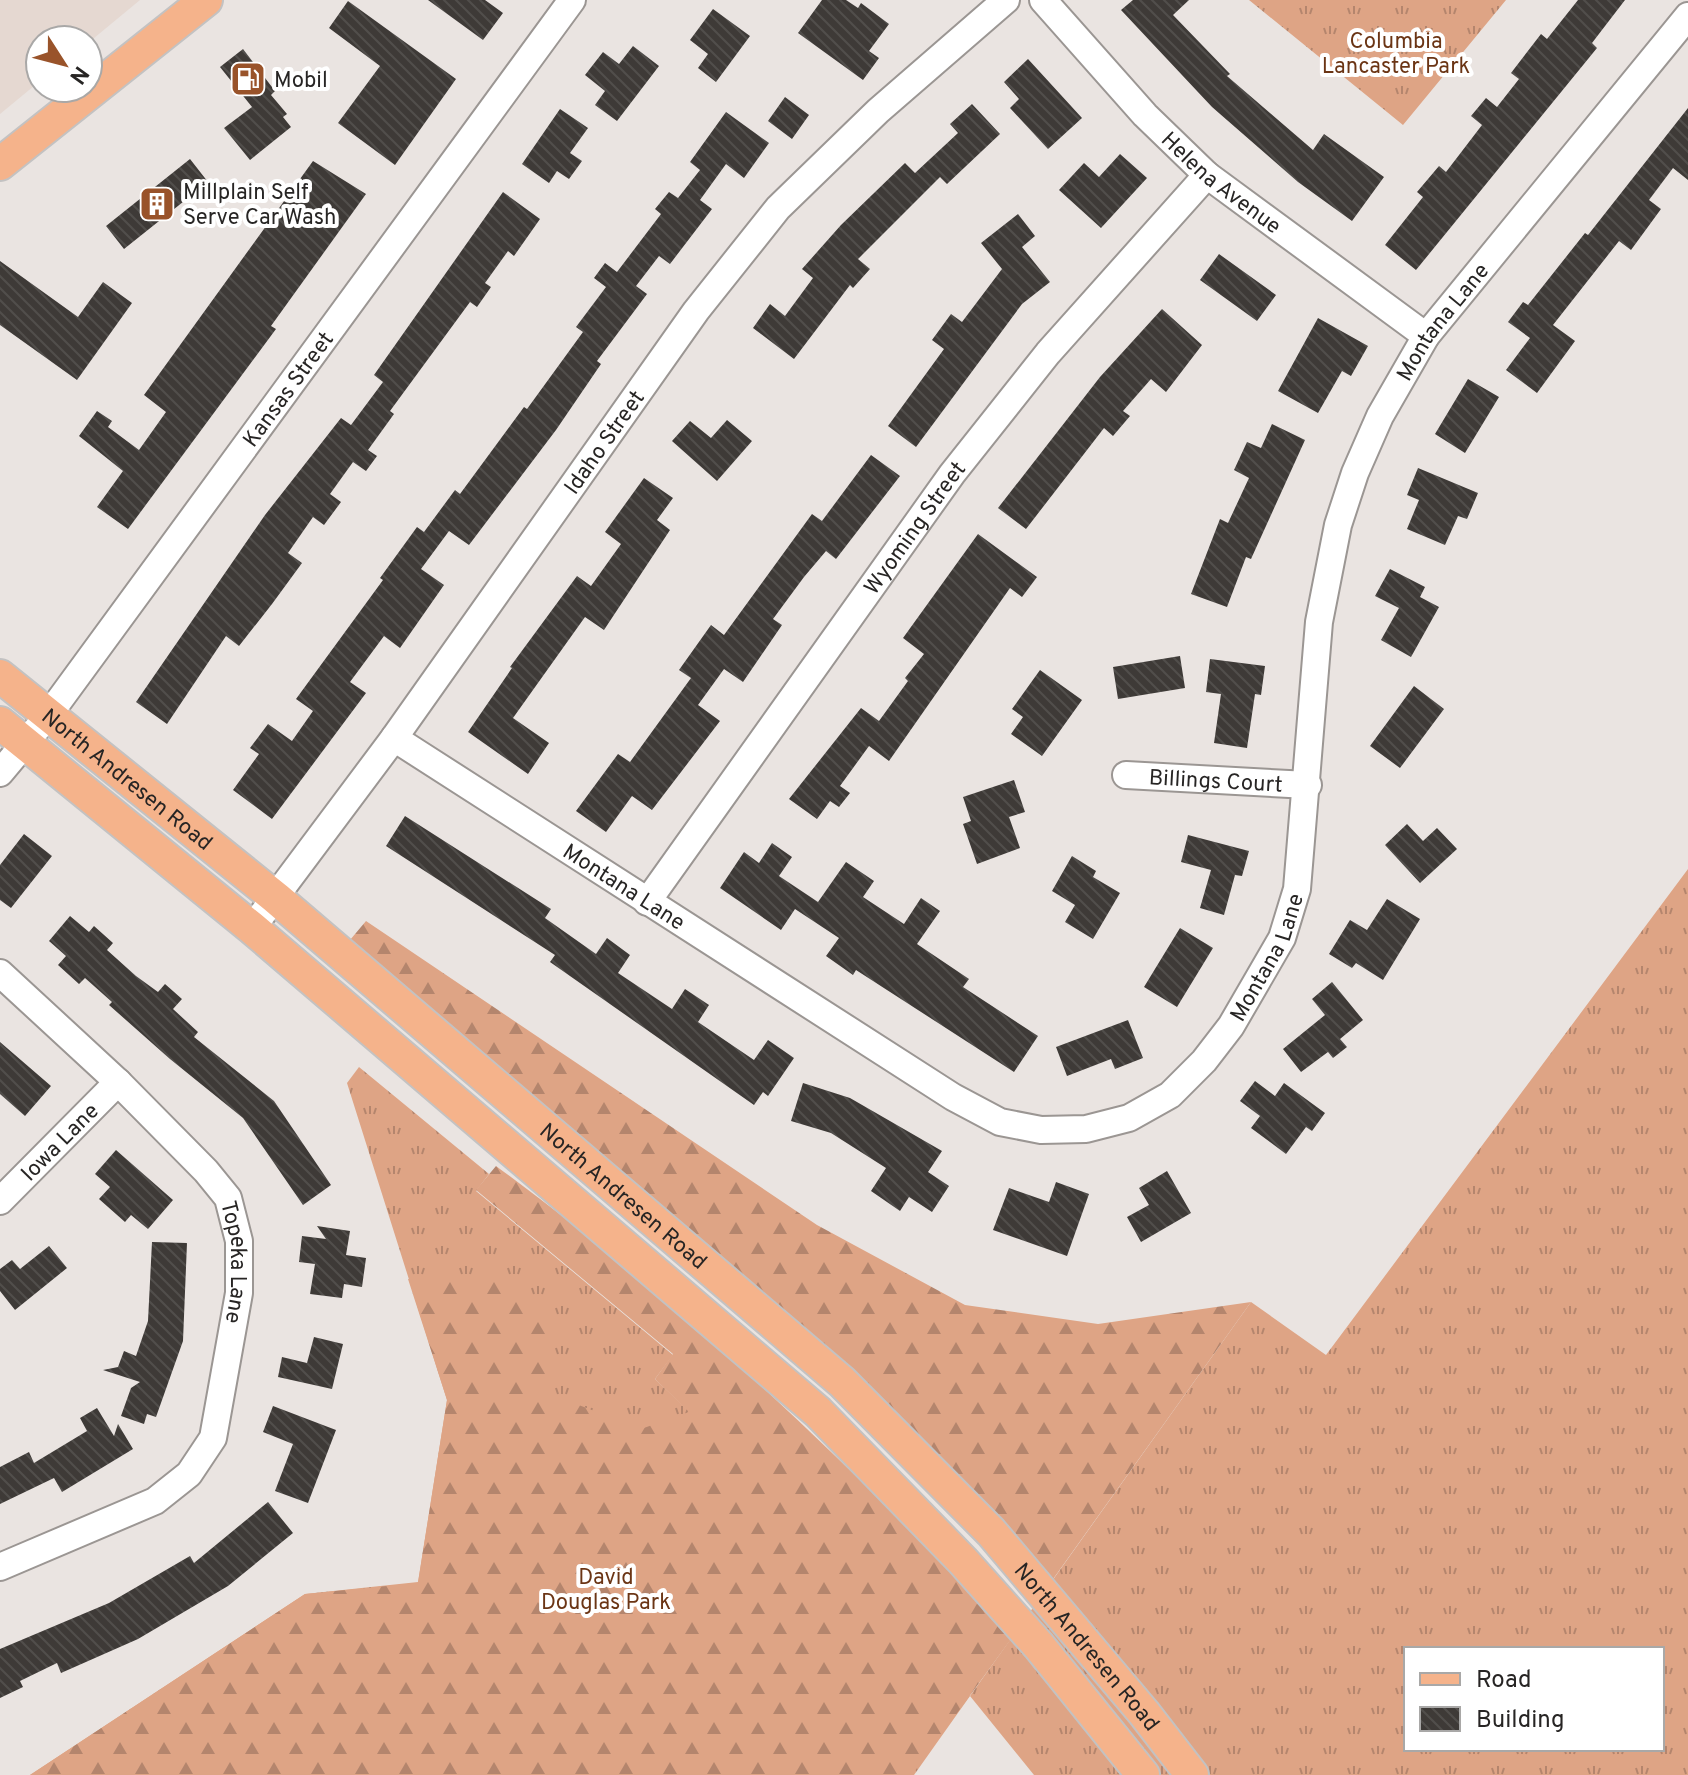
<svg xmlns="http://www.w3.org/2000/svg" width="1688" height="1775" viewBox="0 0 1688 1775" font-family="Overpass,sans-serif">
	<style>
		.built { fill: #e5d8d1 }
		.grass { fill: url(#grass-tufts); fill-rule: evenodd }
		.forest { fill: url(#forest-firs) }
		.building { fill: url(#building-back-hatch) }
		.lines { fill: none; stroke-linecap: round; stroke-linejoin: round }
		.minor-casing { stroke: #9b9693; stroke-width: 30 }
		.major-casing { stroke: #c3c2c2; stroke-width: 36 }
		.minor { stroke: #fff; stroke-width: 26 }
		.major { stroke: #f5b38b; stroke-width: 32 }
		.labels { text-anchor: middle; stroke-width: 8; stroke-linejoin: round; paint-order: stroke }
		.park-label { font-size: 22px; fill: #6b3515; stroke: #fff }
		.poi-label { font-size: 22px; fill: #272524; stroke: #fff; text-anchor: start }
		.street-label { font-size: 22px; fill: #272524; stroke: #fff }
	</style>
	<defs>
		<pattern id="grass-tufts" width="24" height="20" patternUnits="userSpaceOnUse" patternTransform="scale(2)"><rect width="24" height="20" fill="#dea485"/><path d="M3 7l-1-3M5 7V3M7 7l1-3M15 17l-1-3M17 17v-4M19 17l1-3" fill="none" stroke="#b4856d"/></pattern>
		<pattern id="forest-firs" width="22" height="20" patternUnits="userSpaceOnUse" patternTransform="scale(2)"><rect width="22" height="20" fill="#dea485"/><path d="M5 1l3.5 6h-7zM16 11l3.5 6h-7z" fill="#b4856d"/></pattern>
		<pattern id="building-back-hatch" width="6" height="6" patternUnits="userSpaceOnUse" patternTransform="scale(2)"><rect width="6" height="6" fill="#3e3a37"/><path d="M-1 5l2 2M0 0l6 6M5-1l2 2" fill="none" stroke="#514e4b"/></pattern>
	</defs>
	<rect width="100%" height="100%" fill="#eae4e1"/>
	<path class="built" d="M0 0H140L88 43 40 40V81L0 114Z"/>
	<path class="grass" d="M1249 0H1506L1403 125Z
		M1688 869V1775H1034L970 1696 914 1775H30L305 1594 418 1582 447 1400 347 1083 359 1067 489 1174 476 1191 673 1355 655 1379 840 1554 970 1696 1251 1302 1326 1355ZM1406 1649H1662V1749H1406Z"/>
	<path class="forest" d="M366 921 817 1225 965 1305 1098 1324 1251 1302 1051 1582 350 940Z
		M496 1166C685 1304 851 1467 1014 1635L912 1775H30L305 1594 418 1583 447 1400 408 1279 498 1276 546 1317 545 1392 641 1429 689 1412 655 1379 673 1354 476 1190Z"/>
	<path class="building" d="M428 0H485L503 13 483 40Z
		M822 0H846L858 8 861 3 889 24 869 51 879 58 863 80 798 33Z
		M1133 0H1189L1173 15 1230 74 1227 76 1313 150 1324 134 1384 177 1352 221 1298 182 1212 107 1121 10Z
		M1578 0H1625L1592 43 1597 48 1416 270 1385 245 1423 197 1417 192 1439 166 1446 172 1482 125 1471 116 1486 98 1497 107 1519 79 1511 73 1541 34 1547 39Z
		M348 1 456 79 395 165 338 123 380 66 329 28Z
		M713 9 750 36 716 82 698 68 708 54 690 40Z
		M633 46 659 66 617 121 595 105 605 91 585 75 603 52 619 64Z
		M243 49 275 91 271 95 287 114 283 117 291 127 250 160 224 128 252 107 220 67Z
		M1028 59 1082 118 1048 149 1010 108 1019 99 1004 82Z
		M785 97 809 115 792 139 768 121Z
		M972 104 1000 134 947 184 940 177 858 259 870 269 853 288 850 285 794 359 753 328 770 304 785 316 813 278 802 269 841 225 905 163 915 173 958 133 950 124Z
		M1688 108V180L1673 168 1649 200 1661 209 1631 250 1619 241 1553 325 1575 341 1537 393 1506 370 1530 338 1508 322 1523 302 1528 305 1585 233 1588 235Z
		M560 109 588 128 570 153 582 161 569 179 557 171 549 183 522 164Z
		M726 112 769 143 744 178 726 164 700 200 712 209 670 264 659 256 636 286 647 294 597 361 601 364 556 430 469 545 449 531 421 569 444 585 400 648 384 636 350 682 366 693 272 819 233 790 259 754 250 748 268 724 292 741 313 711 296 699 383 580 380 578 417 527 424 532 455 490 460 494 524 407 527 409 583 332 576 327 606 287 594 278 605 263 617 272 661 214 655 209 669 192 678 198 700 170 690 162Z
		M1120 154 1147 178 1101 228 1059 190 1084 163 1099 177Z
		M190 159 208 182 124 249 106 226Z
		M313 161 366 194 271 326 276 329 128 529 97 507 123 471 79 436 97 411 112 421 108 427 139 450 166 412 144 395Z
		M503 192 540 219 514 256 508 251 485 283 491 287 477 307 470 302 390 411 394 414 368 450 377 456 366 471 353 462 330 494 341 502 324 525 313 517 288 553 302 563 272 604 239 646 226 636 167 724 136 702 265 515 341 418 351 425 383 382 374 375Z
		M1018 214 1035 236 1022 247 1050 282 1022 304 916 447 888 426 944 349 932 340 951 314 962 322 1002 269 981 243Z
		M1219 254 1276 295 1257 321 1200 280Z
		M0 261 78 317 103 282 132 303 77 380 0 325Z
		M1162 309 1202 345 1166 392 1151 379 1123 411 1130 416 1113 436 1104 428 1026 529 998 508 1100 377Z
		M1318 318 1368 346 1351 376 1342 371 1318 413 1278 391Z
		M1468 379 1499 397 1465 453 1435 434Z
		M727 420 752 441 717 481 672 441 690 421 711 438Z
		M1272 424 1305 440 1251 559 1246 557 1227 607 1191 594 1220 519 1228 523 1249 478 1234 470 1247 442 1261 448Z
		M871 455 900 476 836 559 826 551 804 577 773 619 782 625 743 682 724 669 698 705 720 721 652 810 632 796 606 832 576 811 618 754 630 762 691 678 679 670 711 625 724 635 812 514 822 521Z
		M1418 468 1478 493 1467 519 1458 516 1445 545 1407 529 1419 500 1407 495Z
		M644 478 673 498 657 520 670 530 604 630 585 617 513 718 549 743 528 774 468 732 512 668 510 667 577 576 591 586 621 544 605 532Z
		M978 534 1037 577 1022 597 1010 588 889 761 869 746 840 786 850 793 839 807 830 801 817 819 789 799 861 708 879 721 908 681 905 678 924 654 903 638Z
		M1390 569 1425 587 1420 597 1439 607 1411 657 1381 640 1399 608 1375 596Z
		M1180 656 1185 688 1118 699 1113 667Z
		M1210 659 1265 666 1261 695 1255 694 1247 748 1214 743 1221 694 1206 692Z
		M1040 670 1082 700 1042 756 1011 734 1023 717 1012 709Z
		M1414 686 1444 709 1400 768 1370 746Z
		M1014 780 1025 812 1009 817 1020 848 977 864 963 824 971 821 963 797Z
		M405 816 551 909 545 918 596 954 607 938 630 955 618 973 672 1009 685 989 709 1005 698 1022 754 1060 768 1040 794 1058 768 1096 763 1092 754 1105 550 962 555 955 386 846Z
		M1407 824 1423 841 1437 828 1457 849 1420 883 1385 845Z
		M24 834 52 856 11 908 0 900V865Z
		M1188 835 1249 851 1242 876 1235 875 1224 915 1200 908 1211 870 1181 862Z
		M772 843 792 857 779 876 818 902 846 862 874 881 863 897 904 924 921 898 940 911 917 944 969 979 963 987 1038 1036 1014 1072 856 970 853 975 826 956 839 938 795 909 781 930 720 888 744 852 759 863Z
		M1072 856 1096 871 1093 877 1120 893 1093 939 1065 922 1075 905 1052 891Z
		M1387 899 1420 919 1383 980 1356 963 1352 968 1329 954 1350 920 1367 930Z
		M70 916 89 932 94 926 113 943 107 950 136 976 158 992 165 984 182 999 173 1009 198 1032 194 1037 274 1101 331 1185 303 1205 243 1118 170 1059 109 1005 112 1002 85 978 79 984 58 965 66 956 49 941Z
		M1180 928 1213 948 1177 1007 1144 987Z
		M1332 982 1363 1020 1340 1039 1347 1047 1333 1058 1328 1052 1301 1072 1283 1049 1325 1015 1312 999Z
		M1128 1020 1143 1058 1115 1069 1111 1059 1067 1076 1056 1047Z
		M0 1042 51 1086 25 1116 0 1094Z
		M1255 1081 1275 1096 1284 1083 1325 1113 1312 1131 1306 1127 1286 1154 1251 1128 1260 1116 1240 1101Z
		M803 1083 850 1098 942 1151 928 1172 949 1186 932 1212 909 1197 900 1211 871 1191 886 1168 831 1133 791 1121Z
		M116 1150 173 1200 148 1229 131 1215 125 1222 99 1199 110 1187 95 1174Z
		M1167 1171 1191 1213 1141 1242 1127 1217 1149 1205 1139 1188Z
		M1056 1182 1089 1194 1067 1256 993 1230 1009 1188 1049 1202Z
		M317 1226 350 1231 346 1255 366 1258 362 1287 344 1284 342 1298 310 1294 315 1264 299 1262 302 1236 326 1239Z
		M152 1242 187 1243 183 1341 156 1417 147 1414 144 1424 121 1416 131 1388 140 1382 103 1370 118 1367 124 1351 136 1356 148 1321Z
		M49 1246 67 1268 15 1310 0 1291V1269L12 1260 20 1269Z
		M314 1337 343 1344 332 1389 278 1377 282 1357 307 1363Z
		M273 1406 336 1430 308 1503 275 1491 293 1444 263 1432Z
		M97 1408 114 1436 118 1424 133 1449 62 1492 54 1478 0 1504V1467L29 1452 34 1463 87 1431 80 1418Z
		M268 1502 293 1533 228 1586 138 1639 61 1673 57 1663 20 1681 23 1687 0 1698V1649L109 1603 190 1556 194 1563Z"/>
	<g class="lines">
		<defs>
			<g id="minor">
				<path id="s1" d="M1043 0 1145 115 1207 175 1426 336"/>
				<path id="s2" d="M394 738 953 1097 1000 1122 1041 1130 1086 1129 1129 1118 1170 1095 1204 1061 1231 1026 1282 938 1297 889 1319 622 1338 525 1355 473 1380 416 1426 336 1688 16"/>
				<path id="s3" d="M0 773 50 713 572 0"/>
				<path id="s4" d="M1126 775 1308 785"/>
				<path id="s5" d="M647 902 952 474 1048 353 1207 175"/>
				<path id="s6" d="M252 928 394 738 696 311 778 208 878 111 1006 0"/>
				<path id="s7" d="M0 973 118 1082 206 1171 228 1198 239 1241V1293L213 1438 189 1474 155 1501 0 1567"/>
				<path id="s8" d="M0 1201 118 1082"/>
			</g>
			<g id="major">
				<path d="M0 164 206 0"/>
				<path id="s9" d="M0 676 276 898 842 1382 991 1532 1144 1713 1192 1775"/>
				<path d="M0 723 252 928 818 1412 963 1561 1039 1646 1143 1775"/>
			</g>
		</defs>
		<use href="#minor" class="minor-casing"/>
		<use href="#major" class="major-casing"/>
		<use href="#minor" class="minor"/>
		<use href="#major" class="major"/>
	</g>
	<defs>
		<symbol id="fuel-square" viewBox="-11 -11 22 22"><rect x="-9" y="-9" width="18" height="18" rx="4" fill="#99532a" stroke="#fff"/><path d="M-5.5-6h7V0h2V4h1.3V-2.5L3-4.5l.8-.8L6-3V5H2.5V1h-1V6h-7ZM-4.2-4.7v3.2H.2V-4.7Z" fill="#fff"/></symbol>
		<symbol id="building-square" viewBox="-11 -11 22 22"><rect x="-9" y="-9" width="18" height="18" rx="4" fill="#99532a" stroke="#fff"/><path d="M-4-6H4V6H1V3H-1V6H-4ZM-2.5-4.3h1.7v1.8h-1.7ZM.8-4.3h1.7v1.8H.8ZM-2.5-1h1.7V.8h-1.7ZM.8-1h1.7V.8H.8Z" fill="#fff"/></symbol>
	</defs>
	<g fill-rule="evenodd">
		<use href="#fuel-square" x="228" y="59" width="40" height="40"/>
		<use href="#building-square" x="137" y="184" width="40" height="40"/>
	</g>
	<g class="labels">
		<g class="park-label">
			<text x="1396" y="48">Columbia<tspan x="1396" dy="25">Lancaster Park</tspan></text>
			<text x="606" y="1584">David<tspan x="606" dy="25">Douglas Park</tspan></text>
		</g>
		<g class="poi-label">
			<text x="274" y="87">Mobil</text>
			<text x="183" y="199">Millplain Self<tspan x="183" dy="25">Serve Car Wash</tspan></text>
		</g>
		<g class="street-label">
			<text dy="8" stroke="none"><textPath href="#s1" startOffset="256">Helena Avenue</textPath></text>
			<text dy="8" stroke="none"><textPath href="#s2" startOffset="1738">Montana Lane</textPath></text>
			<text dy="8" stroke="none"><textPath href="#s3" startOffset="480">Kansas Street</textPath></text>
			<text dy="8" stroke="none"><textPath href="#s6" startOffset="600">Idaho Street</textPath></text>
			<text dy="8" stroke="none"><textPath href="#s5" startOffset="460">Wyoming Street</textPath></text>
			<text dy="8" stroke="none"><textPath href="#s9" startOffset="164">North Andresen Road</textPath></text>
			<text dy="8" stroke="none"><textPath href="#s4" startOffset="90">Billings Court</textPath></text>
			<text dy="8" stroke="none"><textPath href="#s2" startOffset="274">Montana Lane</textPath></text>
			<text dy="8" stroke="none"><textPath href="#s2" startOffset="1066">Montana Lane</textPath></text>
			<text dy="8" stroke="none"><textPath href="#s8" startOffset="84">Iowa Lane</textPath></text>
			<text dy="8" stroke="none"><textPath href="#s9" startOffset="812">North Andresen Road</textPath></text>
			<text dy="8" stroke="none"><textPath href="#s7" startOffset="386">Topeka Lane</textPath></text>
			<text dy="8" stroke="none"><textPath href="#s9" startOffset="1460">North Andresen Road</textPath></text>
		</g>
	</g>
	<rect x="1404" y="1647" width="260" height="104" fill="#ffffff" stroke="#a9a8a7" stroke-width="2"/>
	<rect x="1420" y="1673" width="40" height="12" fill="#f5b38b" stroke="#a9a8a7" stroke-width="2"/>
	<text x="1476" y="1687" font-size="24" fill="#272524">Road</text>
	<rect x="1420" y="1707" width="40" height="24" fill="url(#building-back-hatch)" stroke="#a9a8a7" stroke-width="2"/>
	<text x="1476" y="1727" font-size="24" fill="#272524">Building</text>
	<g transform="translate(64 64) rotate(126)"><circle r="38" fill="#ffffff" stroke="#a9a8a7" stroke-width="2"/>
	<path d="M0-6L14 30L0 20L-14 30Z" fill="#99532a"/>
	<text y="-12" font-size="22" font-weight="bold" text-anchor="middle" fill="#272524">N</text>
	</g>
</svg>
